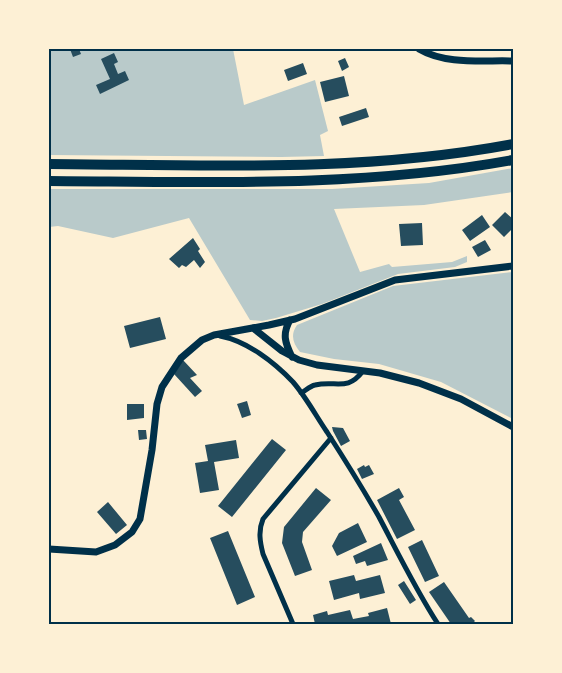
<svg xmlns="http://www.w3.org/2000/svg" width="562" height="673" viewBox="0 0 562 673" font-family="Ubuntu,sans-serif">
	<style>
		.green { fill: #b9caca }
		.building { fill: #264d5e }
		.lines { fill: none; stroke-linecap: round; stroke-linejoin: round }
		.minor { stroke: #003049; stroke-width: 5 }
		.tertiary { stroke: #003049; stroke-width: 7 }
		.motorway { stroke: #003049; stroke-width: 10 }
		.neatline { fill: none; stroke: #003049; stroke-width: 2 }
	</style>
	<rect width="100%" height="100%" fill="#fdf0d5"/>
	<path class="green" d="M49 49H233L244 105 315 80 328 131 320 135 324 156 281 157 49 155Z
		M513 168V192L424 205 334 209 360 272 389 264 392 267 452 262 467 256V262L455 267 398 274 322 304 276 318 262 321 250 320 189 218 113 238 58 226 49 227V189H332L429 183Z
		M513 272V419L441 382 379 364 334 359 300 352C293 343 290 335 297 325L393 286Z"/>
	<path class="building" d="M70 49H79L81 54 73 57Z
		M114 53 118 62 114 64 118 74 125 71 129 80 100 94 96 85 110 79 101 59Z
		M345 58 349 67 342 71 338 61Z
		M303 63 307 74 288 81 284 70Z
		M344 76 349 96 325 102 320 82Z
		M366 108 369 117 342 126 339 117Z
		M505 212 513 219V228L504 237 492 225Z
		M482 215 490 227 470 241 462 230Z
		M422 223 423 245 401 246 399 224Z
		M193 238 200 249 198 251 205 262 200 268 194 260 186 267 182 265 179 268 169 259Z
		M485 240 491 250 478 257 472 247Z
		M160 317 166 339 130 348 124 326Z
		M183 360 197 375 190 378 202 391 195 397 174 374Z
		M247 401 251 415 242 418 237 404Z
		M127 404H144V418L127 420Z
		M332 427 343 428 350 441 341 446 333 431Z
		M138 430H146L147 439 139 440Z
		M272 439 286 450 232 517 218 506Z
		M236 440 239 458 214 462 219 490 200 493 195 463 208 461 205 445Z
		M364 465 365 467 369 465 374 474 362 479 357 469Z
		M316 488 331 500 303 532 302 542 312 570 295 576 282 543 284 527Z
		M399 488 404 497 399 500 415 530 397 539 377 500Z
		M108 502 127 525 116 534 97 512Z
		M358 523 367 542 337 556 332 546 339 533Z
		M228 531 255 597 237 605 210 538Z
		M422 540 439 576 425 582 408 547Z
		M381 543 388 560 367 566 365 561 356 564 353 556Z
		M354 575 356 581 380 575 385 593 360 599 359 593 334 600 329 581Z
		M404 581 416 600 410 604 398 585Z
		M444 582 469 618 471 617 475 621 473 623 474 624H451L429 592Z
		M387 608 391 624H315L313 615 327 611 328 615 350 610 353 619 369 616 368 613Z"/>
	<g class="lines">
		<path class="minor" d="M220 336C247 341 274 362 293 382 306 397 316 416 327 432 345 460 363 489 379 517 398 553 416 590 438 624
			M301 393C305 391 310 386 315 385 336 380 347 392 363 371
			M293 624 263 554C260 542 258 531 263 519L331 438"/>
		<path class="tertiary" d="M419 49C446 65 483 60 513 61
			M290 320C282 334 285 343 292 357
			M253 328 282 351 299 360 317 365 380 373 419 383 461 399 513 427
			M49 549 96 552 115 545 132 532 140 519 152 450 157 404 162 387 181 358 202 340 214 335 269 325 295 319 395 280 513 266"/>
		<path class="motorway" d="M49 164C204 165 360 173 513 144
			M49 181C204 182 360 188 513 160"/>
	</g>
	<rect width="562" height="673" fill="none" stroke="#fdf0d5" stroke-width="100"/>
	<rect x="50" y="50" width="462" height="573" class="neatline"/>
</svg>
